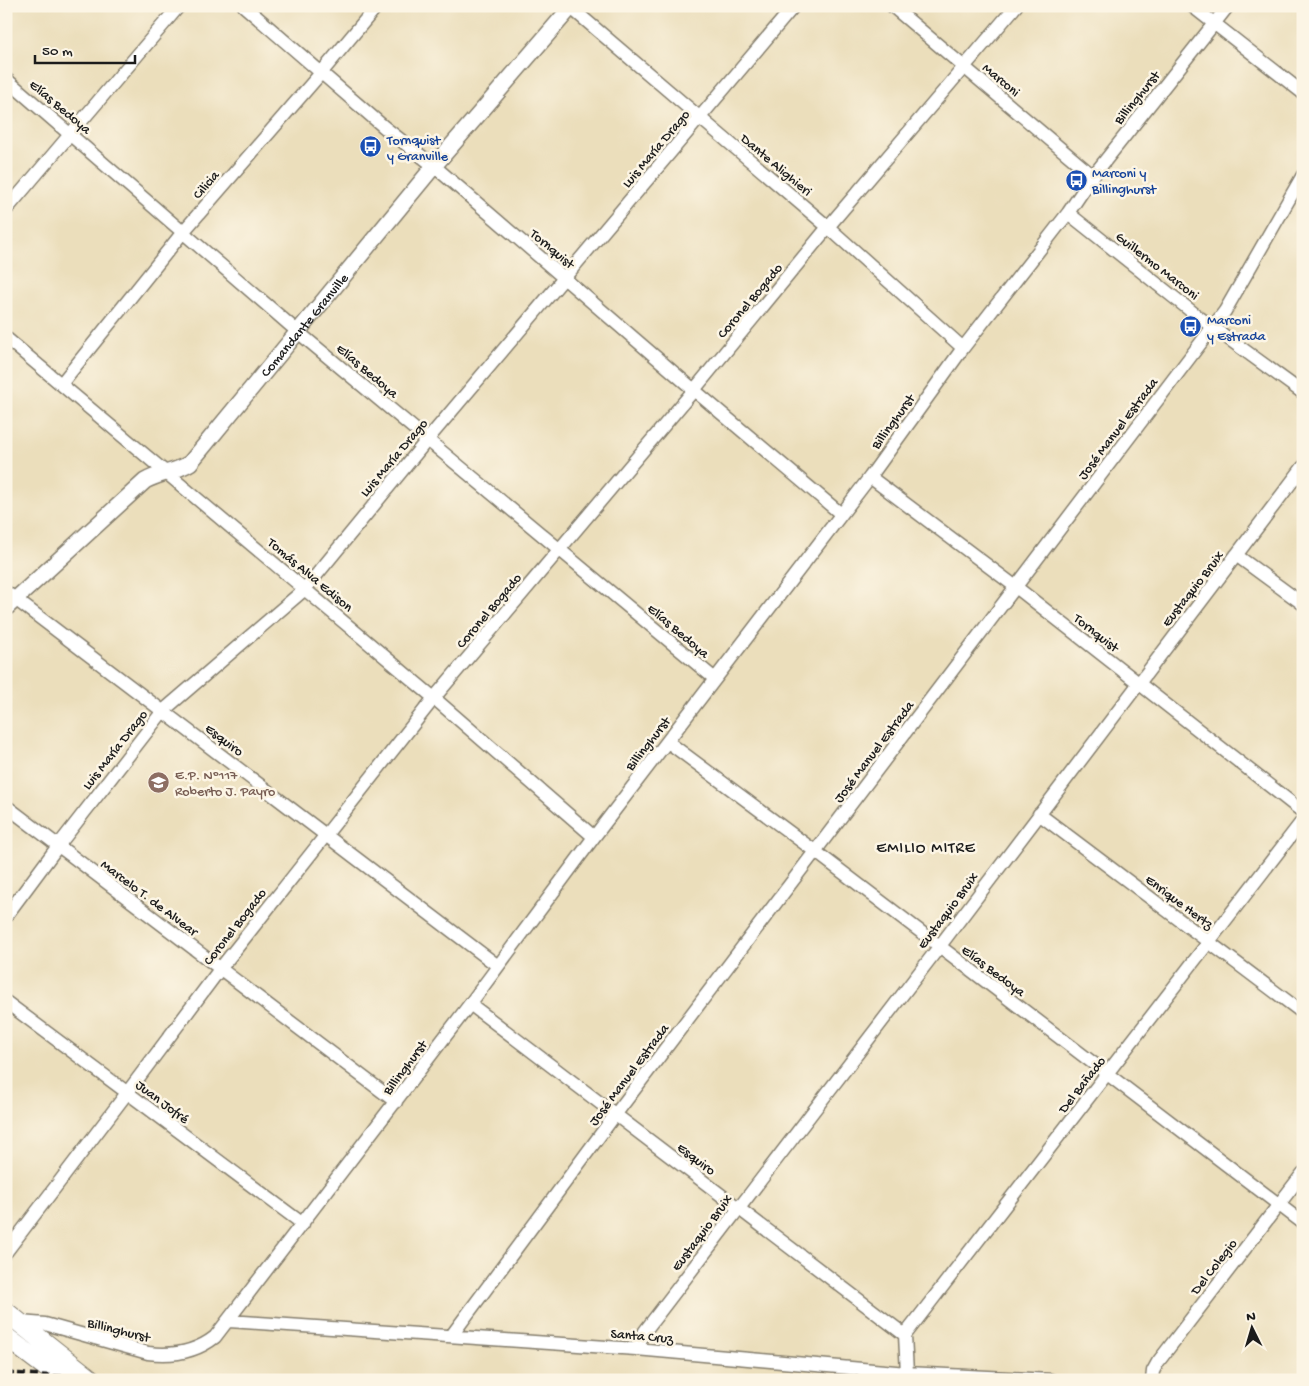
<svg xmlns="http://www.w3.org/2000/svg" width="1309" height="1386" viewBox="0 0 1309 1386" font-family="'Gochi Hand',sans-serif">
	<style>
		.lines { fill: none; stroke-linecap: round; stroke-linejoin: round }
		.minor-casing { stroke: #847d6c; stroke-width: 15 }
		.tertiary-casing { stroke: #847d6c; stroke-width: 18 }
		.primary-casing { stroke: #847d6c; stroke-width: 21 }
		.minor { stroke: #fff; stroke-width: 12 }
		.tertiary { stroke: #fff; stroke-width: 15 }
		.primary { stroke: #fff; stroke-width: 19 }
		.rail { stroke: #1c1c1c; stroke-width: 4; stroke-dasharray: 8 4; stroke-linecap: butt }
		.labels { text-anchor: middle; stroke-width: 5; stroke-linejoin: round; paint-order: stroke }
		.street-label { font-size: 14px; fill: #1c1c1c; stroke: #fcf5e5 }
		.transit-label { font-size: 14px; fill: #164399; stroke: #fcf5e5; text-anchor: start }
		.education-label { font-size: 14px; fill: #785e54; stroke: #fcf5e5; text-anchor: start }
		.quarter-label { font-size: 16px; letter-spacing: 1px; fill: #1c1c1c; stroke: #fcf5e5 }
	</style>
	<rect width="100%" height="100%" fill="#fcf5e5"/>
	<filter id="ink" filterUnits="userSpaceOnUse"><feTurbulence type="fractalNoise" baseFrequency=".02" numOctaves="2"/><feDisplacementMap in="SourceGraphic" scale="10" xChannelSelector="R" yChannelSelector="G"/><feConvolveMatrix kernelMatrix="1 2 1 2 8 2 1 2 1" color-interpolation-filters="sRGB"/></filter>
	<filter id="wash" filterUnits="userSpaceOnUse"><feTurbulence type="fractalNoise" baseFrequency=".0096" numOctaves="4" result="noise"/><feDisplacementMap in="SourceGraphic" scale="20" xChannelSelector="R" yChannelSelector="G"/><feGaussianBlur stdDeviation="1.12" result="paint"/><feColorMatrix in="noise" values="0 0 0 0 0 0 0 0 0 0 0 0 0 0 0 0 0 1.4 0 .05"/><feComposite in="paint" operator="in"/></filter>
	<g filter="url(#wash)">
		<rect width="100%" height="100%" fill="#ebdebb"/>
	</g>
	<g filter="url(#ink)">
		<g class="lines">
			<defs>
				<path id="minor" d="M244 6 384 127 434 166 694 390 841 514
					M569 6 828 227 963 348
					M892 6 1093 176
					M1192 6 1303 93
					M6 79 298 332 715 679
					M6 210 179 6
					M1068 213 1196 315 1303 393
					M6 338 434 698 594 837
					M61 384 183 232 321 73 377 6
					M870 477 1016 587 1303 812
					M1236 555 1303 604
					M6 592 498 966
					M668 742 816 852 1303 1223
					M6 806 396 1102
					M1039 814 1303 1013
					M6 916 58 846 163 711 305 589 428 439 794 6
					M6 1002 303 1224
					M470 1004 905 1335
					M6 1252 127 1093 220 969 434 698 694 390 828 227 1016 6
					M229 1321 636 1349 907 1373 1051 1380
					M20 1322 45 1324 148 1353C172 1356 196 1352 215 1337L470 1004 594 837 870 477 963 348 1068 213 1093 176 1228 6
					M452 1335 615 1115 1225 311 1303 175
					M636 1349 645 1331 939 947 1303 467
					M907 1373 905 1335 1303 820
					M1152 1380 1153 1371 1158 1362 1303 1173"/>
				<g id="tertiary">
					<path id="s1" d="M6 608 145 481C159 473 176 472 190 463L434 166 572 6"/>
				</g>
				<path id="primary" d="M6 1312 92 1380
					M6 1337 63 1380"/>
			</defs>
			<use href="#minor" class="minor-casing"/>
			<use href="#tertiary" class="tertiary-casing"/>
			<use href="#primary" class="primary-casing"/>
			<use href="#minor" class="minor"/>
			<use href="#tertiary" class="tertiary"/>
			<use href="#primary" class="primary"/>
			<path class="rail" d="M6 1373 118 1380"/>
		</g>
	</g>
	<defs>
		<symbol id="bus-disc" viewBox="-11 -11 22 22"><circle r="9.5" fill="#1a4fb4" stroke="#fcf5e5"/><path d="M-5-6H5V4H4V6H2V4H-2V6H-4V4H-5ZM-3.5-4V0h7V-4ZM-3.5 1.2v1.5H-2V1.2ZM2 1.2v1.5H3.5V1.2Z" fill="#fff"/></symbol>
		<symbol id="school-disc" viewBox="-11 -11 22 22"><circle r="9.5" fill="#8d6e63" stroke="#fcf5e5"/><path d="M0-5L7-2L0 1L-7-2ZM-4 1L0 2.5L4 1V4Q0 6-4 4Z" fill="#fff"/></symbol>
	</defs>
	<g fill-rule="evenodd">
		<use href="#bus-disc" x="358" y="134" width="25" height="25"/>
		<use href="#bus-disc" x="1064" y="168" width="25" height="25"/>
		<use href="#bus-disc" x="1178" y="314" width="25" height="25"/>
		<use href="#school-disc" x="146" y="770" width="25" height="25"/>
	</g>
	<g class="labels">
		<g class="street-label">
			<text transform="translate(1002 79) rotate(40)" y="5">Marconi</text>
			<text transform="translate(1136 97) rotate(-51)" y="5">Billinghurst</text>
			<text transform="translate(61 106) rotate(40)" y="5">Elías Bedoya</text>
			<text transform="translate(655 148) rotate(-50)" y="5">Luis María Drago</text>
			<text transform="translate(777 164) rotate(40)" y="5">Dante Alighieri</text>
			<text transform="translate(205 184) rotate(-49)" y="5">Cilicia</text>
			<text transform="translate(553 248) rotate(40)" y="5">Tornquist</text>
			<text transform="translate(1158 265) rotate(38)" y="5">Guillermo Marconi</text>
			<text transform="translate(749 300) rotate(-50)" y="5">Coronel Bogado</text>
			<text dy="5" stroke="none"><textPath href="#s1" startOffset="416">Comandante Granville</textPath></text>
			<text transform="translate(368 370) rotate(40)" y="5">Elías Bedoya</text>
			<text transform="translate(892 421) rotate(-54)" y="5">Billinghurst</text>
			<text transform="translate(1117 428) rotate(-53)" y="5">José Manuel Estrada</text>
			<text transform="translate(393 457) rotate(-50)" y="5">Luis María Drago</text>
			<text transform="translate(311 574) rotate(40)" y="5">Tomás Alva Edison</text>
			<text transform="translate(1192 588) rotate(-52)" y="5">Eustaquio Bruix</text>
			<text transform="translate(488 610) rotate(-50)" y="5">Coronel Bogado</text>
			<text transform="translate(679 630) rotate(40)" y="5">Elías Bedoya</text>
			<text transform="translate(1097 632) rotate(38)" y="5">Tornquist</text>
			<text transform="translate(225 739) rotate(37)" y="5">Esquiro</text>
			<text transform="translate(647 743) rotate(-52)" y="5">Billinghurst</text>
			<text transform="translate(114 749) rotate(-52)" y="5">Luis María Drago</text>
			<text transform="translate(873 751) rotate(-53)" y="5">José Manuel Estrada</text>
			<text transform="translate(150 897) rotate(37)" y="5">Marcelo T. de Alvear</text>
			<text transform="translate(1180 901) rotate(37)" y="5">Enrique Hertz</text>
			<text transform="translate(947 910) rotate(-53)" y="5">Eustaquio Bruix</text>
			<text transform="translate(234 926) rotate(-52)" y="5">Coronel Bogado</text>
			<text transform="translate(994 970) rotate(37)" y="5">Elías Bedoya</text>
			<text transform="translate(404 1067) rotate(-53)" y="5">Billinghurst</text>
			<text transform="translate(628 1074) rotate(-53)" y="5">José Manuel Estrada</text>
			<text transform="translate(1081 1084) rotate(-52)" y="5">Del Bañado</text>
			<text transform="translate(163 1101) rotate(37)" y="5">Juan Jofré</text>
			<text transform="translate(697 1158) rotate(37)" y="5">Esquiro</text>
			<text transform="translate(701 1232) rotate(-53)" y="5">Eustaquio Bruix</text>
			<text transform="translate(1213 1266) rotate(-52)" y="5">Del Colegio</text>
			<text transform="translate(119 1329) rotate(14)" y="5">Billinghurst</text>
			<text transform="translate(642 1335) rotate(5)" y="5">Santa Cruz</text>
		</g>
		<g class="transit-label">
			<text x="387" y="144">Tornquist<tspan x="387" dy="16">y Granville</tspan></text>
			<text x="1092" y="177">Marconi y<tspan x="1092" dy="16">Billinghurst</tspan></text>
			<text x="1207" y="324">Marconi<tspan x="1207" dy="16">y Estrada</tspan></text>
		</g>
		<g class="education-label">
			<text x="175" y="779">E.P. Nº117<tspan x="175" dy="16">Roberto J. Payro</tspan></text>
		</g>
		<g class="quarter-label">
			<text x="926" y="852">EMILIO MITRE</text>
		</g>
	</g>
	<rect width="1309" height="1386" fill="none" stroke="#fcf5e5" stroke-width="25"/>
	<g transform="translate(1252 1328) rotate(355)" stroke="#fcf5e5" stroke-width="4" paint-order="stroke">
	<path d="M0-4L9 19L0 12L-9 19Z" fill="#1c1c1c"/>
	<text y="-8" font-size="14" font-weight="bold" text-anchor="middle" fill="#1c1c1c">N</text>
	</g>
	<path d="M35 55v8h100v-8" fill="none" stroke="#1c1c1c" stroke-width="2.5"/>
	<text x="42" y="55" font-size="15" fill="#1c1c1c" stroke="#fcf5e5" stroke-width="4" paint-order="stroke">50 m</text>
</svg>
